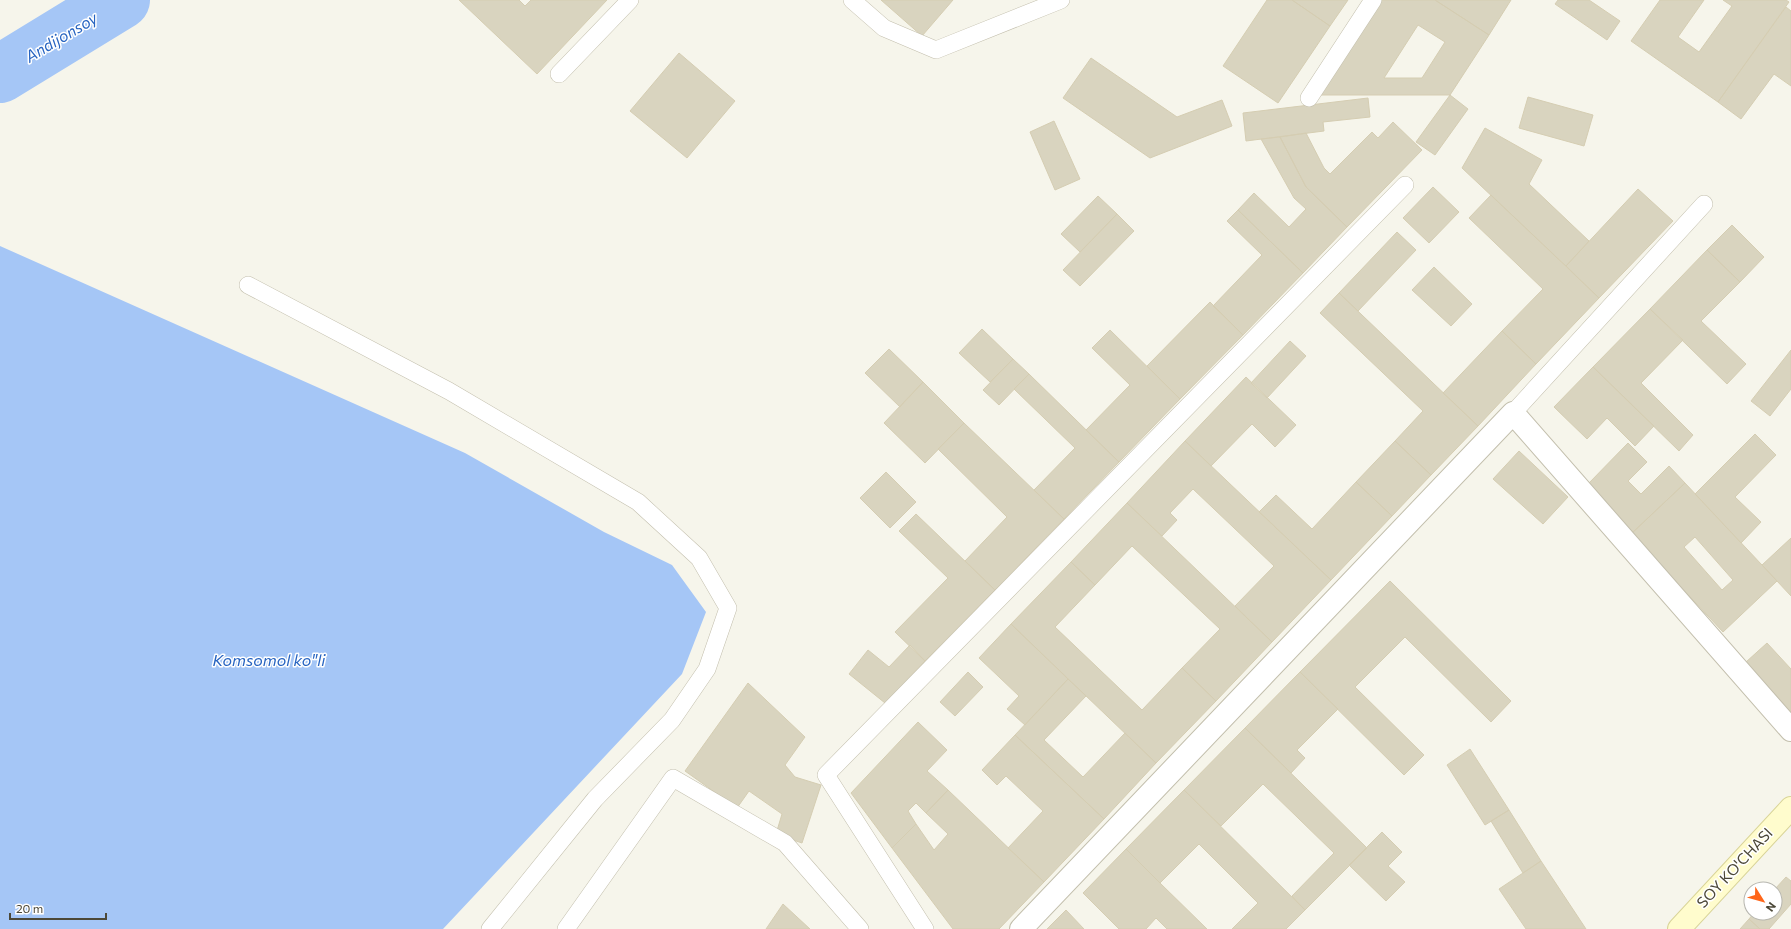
<svg xmlns="http://www.w3.org/2000/svg" width="1791" height="929" viewBox="0 0 1791 929" font-family="Commissioner,sans-serif">
	<style>
		.water { fill: #a5c6f6 }
		.lines { fill: none; stroke-linecap: round; stroke-linejoin: round }
		.river { stroke: #a5c6f6; stroke-width: 58 }
		.building { fill: #d9d4bf; stroke: #d5cdb2; fill-rule: evenodd }
		.service-casing { stroke: #c3bfad; stroke-width: 18 }
		.minor-casing { stroke: #c3bfad; stroke-width: 24 }
		.secondary-casing { stroke: #d9d498; stroke-width: 24 }
		.service { stroke: #fff; stroke-width: 17 }
		.minor { stroke: #fff; stroke-width: 22 }
		.secondary { stroke: #fffccd; stroke-width: 22 }
		.labels { text-anchor: middle; stroke-width: 3; stroke-linejoin: round; paint-order: stroke }
		.street-label { font-size: 15px; fill: #4c4838; stroke: #fff }
		.water-label { font-size: 16px; font-style: italic; fill: #2764c1; stroke: #fff }
	</style>
	<rect width="100%" height="100%" fill="#f6f5eb"/>
	<path class="water" d="M0 246 465 453 604 532 672 565 706 612 682 674 443 929H0Z"/>
	<g class="lines">
		<path class="river" d="M0 74 121 0"/>
	</g>
	<path class="building" d="M459 0H519L525 6 531 0H607L537 74Z
		M881 0H953L922 36Z
		M1267 0H1292L1330 26 1278 103 1223 66Z
		M1292 0H1348L1330 26Z
		M1381 0H1435L1489 35 1450 95H1320ZM1418 25 1445 42 1422 78H1384Z
		M1435 0H1511L1489 35Z
		M1558 0H1589L1620 21 1607 40 1555 4Z
		M1660 0H1704L1678 37 1699 52 1732 6 1723 0H1786L1789 2 1718 102 1631 41Z
		M1786 7 1791 11V86L1774 74 1741 119 1718 102Z
		M679 53 735 101 687 158 630 111Z
		M1091 58 1177 117 1222 100 1232 126 1150 158 1063 98Z
		M1450 95 1468 109 1435 155 1416 142Z
		M1528 97 1593 115 1584 146 1519 128Z
		M1368 98 1370 117 1323 122 1324 131 1246 141 1243 113Z
		M1054 121 1080 179 1055 190 1030 132Z
		M1393 122 1422 150 1347 227 1306 187 1280 137 1306 133 1324 168 1330 174 1372 132 1378 138Z
		M1485 128 1542 160 1529 184 1589 241 1566 266 1462 168Z
		M1280 137 1306 187 1347 227 1303 273 1238 210 1254 193 1289 227 1306 209 1294 198 1261 139Z
		M1433 187 1459 212 1429 243 1403 218Z
		M1638 189 1673 221 1599 298 1566 266Z
		M1491 195 1599 298 1536 364 1502 331 1543 289 1469 218Z
		M1098 196 1117 214 1080 252 1061 234Z
		M1238 210 1303 273 1243 335 1213 306 1262 255 1227 221Z
		M1117 214 1134 231 1080 286 1063 270Z
		M1732 225 1764 257 1740 282 1707 250Z
		M1397 232 1416 250 1358 311 1339 293Z
		M1707 250 1740 282 1701 321 1746 364 1727 384 1650 309Z
		M1434 267 1472 304 1451 326 1412 290Z
		M1339 293 1478 426 1431 475 1395 441 1423 411 1320 313Z
		M1210 302 1243 335 1180 399 1147 366Z
		M1650 309 1683 340 1641 383 1693 435 1679 451 1593 367Z
		M982 329 1013 359 990 382 959 353Z
		M1110 330 1180 399 1119 462 1086 430 1130 385 1092 348Z
		M1502 331 1536 364 1478 426 1443 393Z
		M1290 341 1306 356 1267 398 1251 383Z
		M889 349 923 382 900 407 865 373Z
		M1791 350V389L1770 416 1751 401Z
		M1013 359 1029 374 999 405 983 390Z
		M1593 367 1654 426 1635 446 1607 418 1587 439 1554 407Z
		M1029 374 1119 462 1064 519 1034 490 1075 448 1014 389Z
		M1246 377 1296 425 1275 447 1252 424 1211 466 1185 441Z
		M923 382 964 423 925 463 884 423Z
		M964 423 1064 519 995 590 965 561 1007 517 938 449Z
		M1755 434 1776 455 1735 497 1761 522 1741 543 1695 494Z
		M1185 441 1331 580 1272 642 1235 606 1274 566 1193 489 1170 513 1177 520 1162 536 1127 503Z
		M1395 441 1431 475 1392 516 1356 482Z
		M1628 443 1647 462 1628 481 1641 494 1669 466 1685 483 1631 534 1589 483Z
		M1519 451 1568 497 1543 524 1493 479Z
		M886 472 916 502 890 528 860 498Z
		M1356 482 1392 516 1331 580 1259 512 1276 495 1312 529Z
		M1685 483 1777 581 1723 632 1631 534ZM1695 537 1733 580 1722 590 1684 547Z
		M1127 503 1272 642 1216 701 1182 668 1220 629 1132 546 1095 585 1071 562Z
		M916 514 995 590 925 661 895 632 948 578 899 531Z
		M1791 538V596L1762 565Z
		M1071 562 1095 585 1055 627 1142 710 1182 668 1216 701 1156 763 1011 624Z
		M1390 581 1511 701 1491 722 1405 637 1355 687 1424 755 1404 775 1300 672Z
		M1011 624 1068 679 1025 725 1007 709 1019 696 979 658Z
		M1767 643 1791 669V713L1746 662Z
		M910 645 925 661 885 703 849 674 868 650 889 667Z
		M968 672 983 687 955 716 940 702Z
		M1300 672 1338 709 1297 750 1305 758 1291 773 1245 728Z
		M1068 679 1086 696 1044 740 1083 777 1125 733 1156 763 1104 819 1015 735Z
		M748 683 805 737 785 765 795 777 821 785 802 843 776 834 782 814 749 791 737 808 685 771Z
		M918 722 947 750 927 771 948 790 926 813 916 803 908 811 916 824 892 848 851 793Z
		M1245 728 1367 848 1305 910 1292 896 1334 853 1263 784 1221 826 1184 790Z
		M1015 735 1104 819 1044 882 1008 848 1043 811 1006 776 997 785 982 770Z
		M1470 749 1509 810 1485 825 1447 765Z
		M948 790 1044 882 999 929H953L892 848 916 824 934 850 948 834 926 813Z
		M1184 790 1305 910 1286 929H1232L1258 903 1199 844 1160 883 1126 849Z
		M1509 810 1541 861 1523 873 1491 821Z
		M1382 832 1402 852 1388 866 1405 882 1386 901 1349 865Z
		M1126 849 1160 883 1207 929H1167L1156 918 1146 929H1119L1083 893Z
		M1541 861 1586 929H1526L1499 889Z
		M1786 877 1791 881V904L1769 929H1760L1749 919 1754 913H1775V889Z
		M783 904 810 929H766Z
		M1066 910 1084 929H1047Z
		M1749 919 1760 929H1740Z"/>
	<g class="lines">
		<defs>
			<path id="service" d="M852 0 884 28 936 50 1061 0
				M559 74 630 0
				M1309 98 1373 0
				M248 285 449 391 638 502 699 558 728 608 707 669 672 720 595 799 490 929
				M1513 413 1704 204
				M566 929 673 778 785 843 860 929
				M925 929 826 775 1405 185"/>
			<path id="minor" d="M1021 929 1513 413 1791 730"/>
			<path id="secondary" d="M1679 929 1791 808"/>
		</defs>
		<use href="#service" class="service-casing"/>
		<use href="#minor" class="minor-casing"/>
		<use href="#secondary" class="secondary-casing"/>
		<use href="#service" class="service"/>
		<use href="#minor" class="minor"/>
		<use href="#secondary" class="secondary"/>
	</g>
	<g class="labels">
		<g class="street-label">
			<text transform="translate(1735 868) rotate(-47)" y="5">SOY KO'CHASI</text>
		</g>
		<g class="water-label">
			<text transform="translate(61 37) rotate(-31)" y="6">Andijonsoy</text>
			<text x="269" y="666">Komsomol ko"li</text>
		</g>
	</g>
	<g transform="translate(1763 901) rotate(127)"><circle r="19" fill="#ffffff" stroke="#b7b6af"/>
	<path d="M0-3L7 15L0 10L-7 15Z" fill="#ff661a"/>
	<text y="-6" font-size="11" font-weight="bold" text-anchor="middle" fill="#4c4838">N</text>
	</g>
	<path d="M10 913v6h96v-6" fill="none" stroke="#4c4838" stroke-width="2"/>
	<text x="16" y="913" font-size="12" fill="#4c4838" stroke="#ffffff" stroke-width="3" paint-order="stroke">20 m</text>
</svg>
